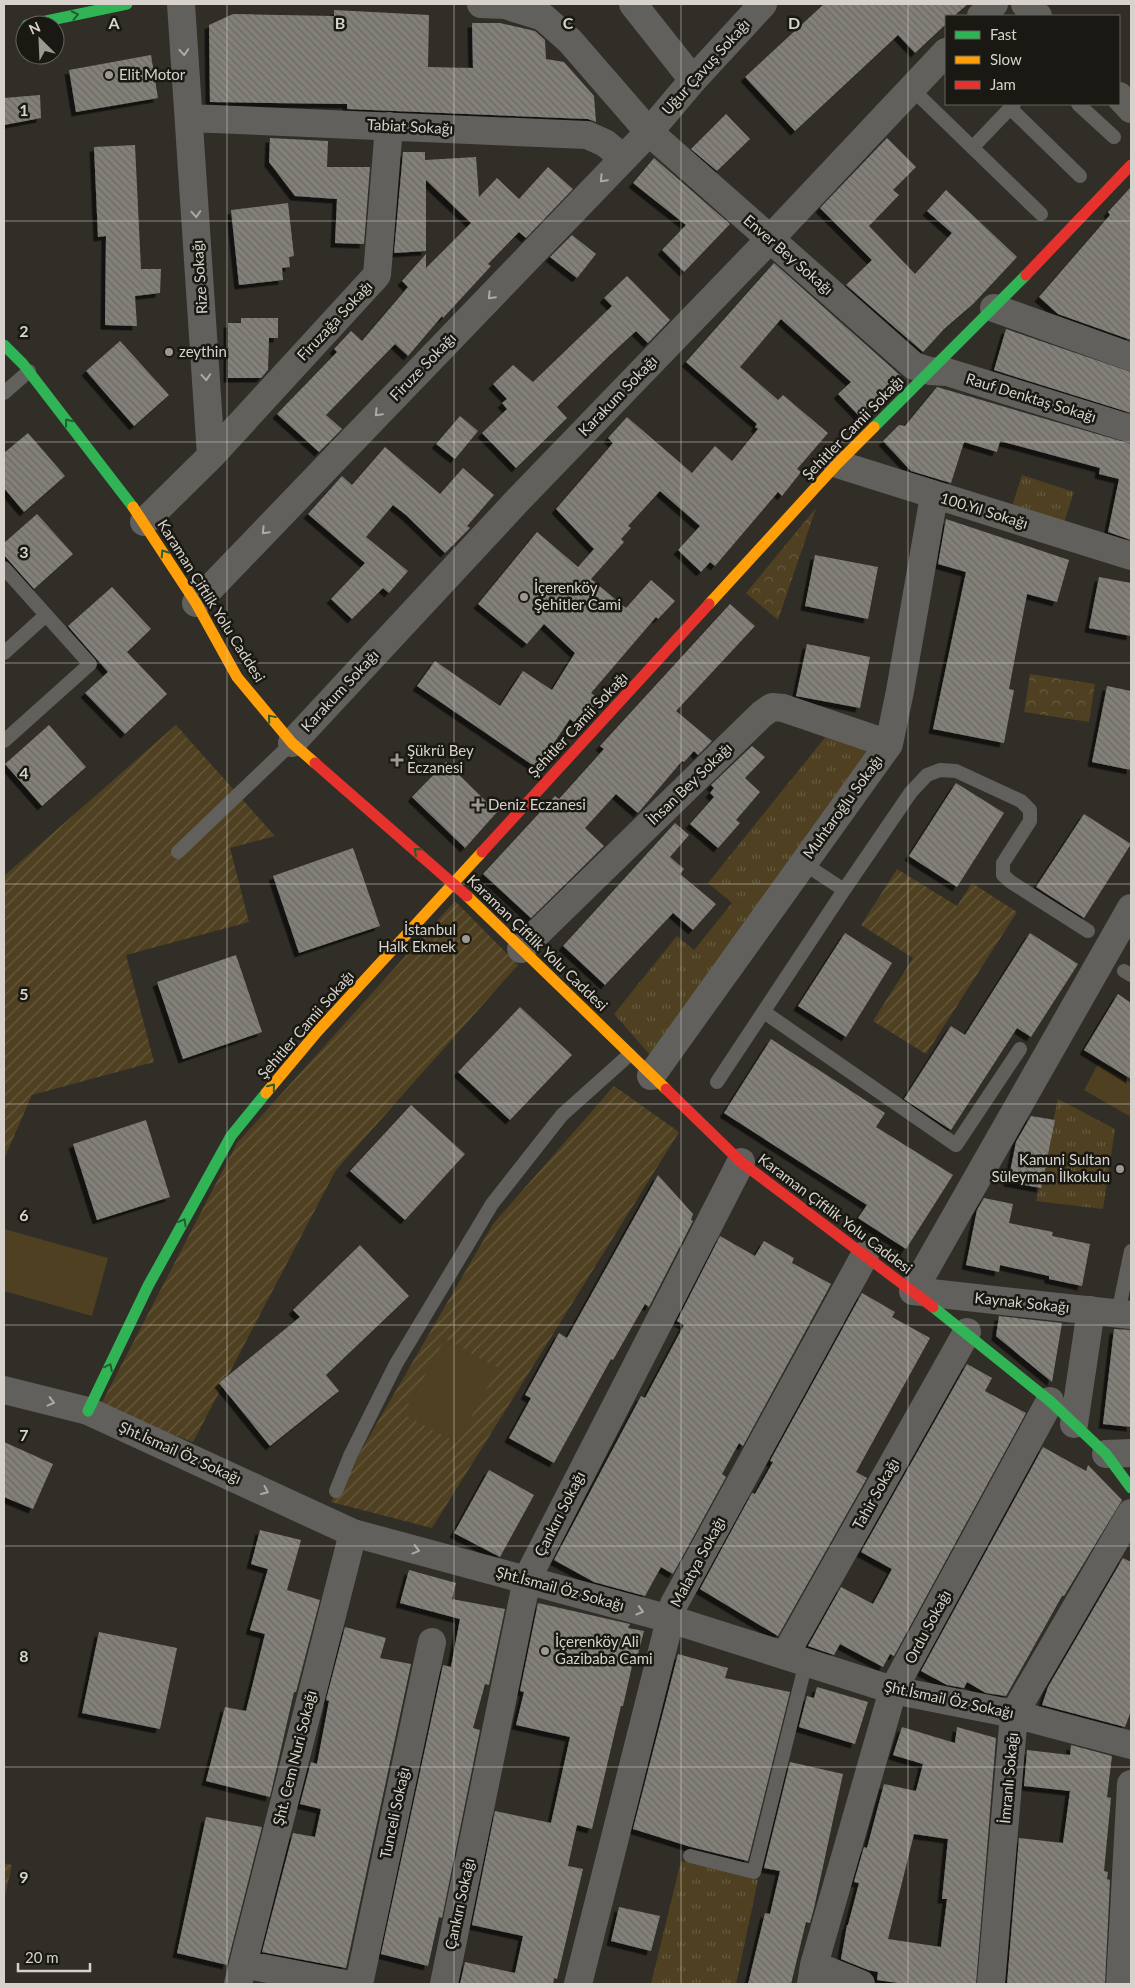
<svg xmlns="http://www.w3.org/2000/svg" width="1135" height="1988" viewBox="0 0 1135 1988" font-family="Lato,sans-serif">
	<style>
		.grass { fill: url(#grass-tufts) }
		.forest { fill: url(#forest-crowns) }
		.garden { fill: url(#garden-furrows) }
		.pitch { fill: #4e4020 }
		.building { fill: url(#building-back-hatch); fill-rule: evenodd; filter: url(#shadow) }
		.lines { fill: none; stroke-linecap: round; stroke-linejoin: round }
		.lane { stroke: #61605d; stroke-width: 14 }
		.street { stroke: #61605d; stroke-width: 28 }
		.fast { stroke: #30b455; stroke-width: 11 }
		.slow { stroke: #ff9f0a; stroke-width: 11 }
		.jam { stroke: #e5322d; stroke-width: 11 }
		.oneway { stroke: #245e30 }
		.oneway2 { stroke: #aeaba5 }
		.grid { fill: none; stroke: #d7d3cc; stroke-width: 1; stroke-opacity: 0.55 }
		.poi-dot { fill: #9d9992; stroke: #1a1812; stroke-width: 2 }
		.labels { text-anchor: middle; stroke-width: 5; stroke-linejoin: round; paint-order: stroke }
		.street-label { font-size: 15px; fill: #d7d3cc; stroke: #1a1812 }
		.poi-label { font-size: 15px; fill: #d7d3cc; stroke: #1a1812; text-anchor: start }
		.grid-label { font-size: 16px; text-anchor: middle; font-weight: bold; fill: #d7d3cc; stroke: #1a1812; stroke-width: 5; stroke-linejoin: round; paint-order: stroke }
	</style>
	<defs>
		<pattern id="grass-tufts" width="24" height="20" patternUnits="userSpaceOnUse" patternTransform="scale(1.25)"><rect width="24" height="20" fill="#4e4020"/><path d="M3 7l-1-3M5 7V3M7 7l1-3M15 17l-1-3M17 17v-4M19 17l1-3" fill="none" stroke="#675b3f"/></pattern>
		<pattern id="forest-crowns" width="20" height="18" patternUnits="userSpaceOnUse" patternTransform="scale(1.25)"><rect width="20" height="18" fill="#4e4020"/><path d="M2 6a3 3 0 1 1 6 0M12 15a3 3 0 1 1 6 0" fill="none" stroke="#675b3f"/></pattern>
		<pattern id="garden-furrows" width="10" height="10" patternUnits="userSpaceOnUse" patternTransform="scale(1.25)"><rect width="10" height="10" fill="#4e4020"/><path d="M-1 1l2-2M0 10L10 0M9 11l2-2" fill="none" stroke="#675b3f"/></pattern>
		<pattern id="building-back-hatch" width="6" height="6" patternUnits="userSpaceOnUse" patternTransform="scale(1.25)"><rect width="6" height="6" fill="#83807a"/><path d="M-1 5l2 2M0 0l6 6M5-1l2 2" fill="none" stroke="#6c6965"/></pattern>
		<filter id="shadow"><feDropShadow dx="-4.5" dy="4.5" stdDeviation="0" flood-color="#0009"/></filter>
	</defs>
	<rect width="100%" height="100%" fill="#312e27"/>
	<path class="grass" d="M1022 475 1074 492 1064 523 1012 506Z
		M831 730 889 744 666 1073 614 1014 677 936 694 950 732 903 708 883Z
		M1058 1099 1115 1129 1103 1209 1036 1201Z
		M681 1861 758 1880 736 1984H651Z"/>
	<path class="forest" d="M816 508 778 620 746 593Z
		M1030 674 1095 684 1089 722 1024 712Z"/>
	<path class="garden" d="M176 725 275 836 230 848 249 922 126 955 154 1062 32 1095 4 1159V876Z
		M897 869 957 906 972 883 1017 912 926 1054 873 1021 913 958 861 925Z
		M455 901 518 965 336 1170 193 1442 99 1408 237 1143Z
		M614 1086 679 1132 432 1528 331 1502 493 1224Z
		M4 1863 12 1865 4 1900Z"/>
	<path class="pitch" d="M1098 1064 1131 1083V1112L1129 1116 1084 1090Z
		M4 1229 108 1258 92 1316 4 1291Z
		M445 1339 498 1368 457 1443 403 1414Z"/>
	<path class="building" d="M824 4H968L954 16H946V24L915 53 898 35 795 131 745 77Z
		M334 10 429 15 428 67 473 68 472 23H500L535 31 545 40 546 59 564 62 594 96 596 122 588 119 347 109V104L210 102 209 25 233 14 334 16Z
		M151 55 158 98 76 112 69 70Z
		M40 95 41 118 4 125V98Z
		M726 114 750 139 717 171 691 149Z
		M270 138 328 141 327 167H370L364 244 335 243 337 199 295 196 269 162Z
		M887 138 916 167 893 190 899 195 869 226 915 274 952 233 927 211 946 190 1017 257 973 304 944 329 923 352 846 285 872 260 820 208Z
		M135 145 141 269H161L160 293 135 296 137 326 105 325 106 236 98 237 94 147Z
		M403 152H425V160L476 157 479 197 497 178 519 199 548 167 573 189 526 238 519 232 488 264 491 266 443 318 442 316 408 356 395 344 326 415 342 429 319 452 277 414 337 352 334 349 351 331 362 341 408 287 402 281 426 254V268L471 223 426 180V251L394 253Z
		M654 158 730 224 684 272 662 250 686 225 633 183Z
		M1131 187V340L1058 314 1039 297 1110 215 1108 212Z
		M288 203 294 256 289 257 290 267 282 268 283 280 239 285 231 210Z
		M572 235 596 254 577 278 550 257Z
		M774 263 901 376 862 414 864 415 861 418 838 394 851 382 781 319 740 367 778 400 783 395 828 433 797 469 801 472 782 496 778 492 715 566 710 562 701 572 678 550 700 526 660 491 628 526 631 528 621 539 624 542 591 579 626 608 651 580 675 601 658 619 656 617 591 693 600 700 577 725 570 719 537 768 417 686 435 661 500 706 523 671 552 690 575 653 544 624 527 644 478 604 537 532 578 567 594 549 556 509 613 443 608 438 627 417 692 473 715 446 732 461 758 429 755 427 757 424 686 362Z
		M627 276 670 320 648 343 636 331 609 356 557 407 567 418 516 468 482 433 507 409 502 403 507 399 493 384 513 365 533 382 612 306 604 298Z
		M241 318H278V338H269L268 370 261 378H228V323H241Z
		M1006 329 1131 372V413L994 370Z
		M120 341 169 395 134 426 86 371Z
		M937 387 1131 444V540L1108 532 1119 479 1099 474 1100 468 1000 441 997 452 964 442 951 483 911 471 883 441 899 425 905 426Z
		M460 416 478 431 455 459 436 444Z
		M28 433 65 476 24 512 4 488V453Z
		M385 447 440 494 463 468 494 495 467 526 470 528 445 553 406 515 393 505 366 537 408 571 389 593 383 588 352 619 331 599 365 563 308 514 342 476 352 485Z
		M37 514 73 554 34 589 4 555V543Z
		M946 519 1069 560 1057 602 1027 594 1009 689 1014 690 1004 743 933 729 966 572 938 564Z
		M815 555 878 567 868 619 805 606Z
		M1099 577 1131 583V636L1089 628Z
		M112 587 151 629 127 652 167 694 125 734 85 693 108 672 68 626Z
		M730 604 755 626 676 711 712 741 698 755 694 751 684 762 682 761 638 813 616 794 585 828 604 846 531 918 483 874 555 796 559 799 604 749 600 746Z
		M807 644 870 657 860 708 796 696Z
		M1107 686 1131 691V770L1092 762Z
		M49 725 86 767 42 806 5 764Z
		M752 746 765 757 745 778 760 792 736 820 740 823 718 848 690 824 714 797 710 793 714 788 711 785Z
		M446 762 497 812 465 848 412 797Z
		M956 783 1004 813 957 887 909 856Z
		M1084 814 1131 844 1084 918 1036 887Z
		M675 823 689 835 670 857 684 869 680 874 716 904 693 930 673 913 605 985 563 946Z
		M353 848 380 926 299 953 273 876Z
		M845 933 892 963 846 1037 798 1006Z
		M1030 933 1078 964 1031 1037 1017 1028 951 1130 904 1099 951 1026 965 1035Z
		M236 955 262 1032 183 1059 157 982Z
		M1118 994 1131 1003V1079L1084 1050Z
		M520 1007 572 1055 510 1120 458 1072Z
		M771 1039 885 1113 876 1127 953 1175 906 1249 858 1218 867 1205 724 1113Z
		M411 1105 465 1154 405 1220 350 1171Z
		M1031 1116 1055 1120 1041 1188 1008 1182 1016 1142Z
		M146 1120 170 1197 97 1220 73 1144Z
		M658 1175 693 1214 691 1220 693 1221 649 1307 645 1304 613 1360 611 1359 554 1463 509 1438 531 1398 525 1395 559 1333 567 1338Z
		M984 1198 1013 1204 1009 1223 1053 1232 1052 1236 1090 1244 1082 1286 1049 1279V1276L1000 1265 999 1272 966 1265 977 1210Z
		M720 1236 755 1256 764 1241 794 1258 792 1263 831 1284 743 1446 739 1443 722 1474 726 1477 673 1574 661 1567 645 1596 594 1582 554 1560 641 1396 645 1398 684 1325 677 1321Z
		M360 1245 409 1296 326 1375 339 1391 270 1446 219 1383 300 1317 293 1310Z
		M862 1293 895 1312 892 1317 930 1338 856 1472 867 1478 778 1636 700 1589 752 1493 755 1494 773 1462 770 1461Z
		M999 1316 1062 1323 1052 1382 996 1336Z
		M1114 1329 1131 1330V1427L1103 1424Z
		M967 1364 992 1378 985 1391 1026 1413 894 1656 890 1654 883 1667 840 1644 834 1655 808 1646 841 1587 873 1604 892 1569 861 1552Z
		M4 1442 53 1464 33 1509 4 1497Z
		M1043 1447 1086 1471 1088 1465 1122 1500 1064 1596H1062L1006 1696 986 1693 967 1682 964 1688 947 1685 921 1671Z
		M489 1470 534 1495 500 1557 454 1533Z
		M260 1530 301 1540 287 1590 320 1600 296 1692H294L270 1797 206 1781 225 1707 246 1711 265 1634 250 1630 268 1569 251 1564Z
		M1123 1558 1131 1562V1711L1125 1727 1042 1705 1048 1687Z
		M409 1570 456 1583 452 1599 505 1609 489 1685 485 1684 473 1728 480 1730 442 1918 439 1917 428 1966 381 1954 443 1665 451 1667 460 1619 400 1603Z
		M538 1603 630 1624 628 1628 644 1631 635 1666H632L623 1706H621L592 1829 577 1825 568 1866 583 1869 557 1979 554 1978 553 1984H460L465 1962 515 1973 523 1936 472 1925 495 1811 551 1823 570 1737 516 1725 524 1692 520 1691Z
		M345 1627 386 1638 380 1658 411 1664 346 1968 262 1952 293 1833 315 1837 321 1809 300 1804 311 1762 317 1764 329 1701 326 1700Z
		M99 1632 177 1648 160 1729 82 1713Z
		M678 1654 728 1668 725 1678 790 1692 748 1861 691 1847 633 1829Z
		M817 1687 868 1702 855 1744 799 1727 807 1696 814 1698Z
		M902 1727 955 1743 957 1727 996 1738 976 1984H906L877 1980 878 1972 868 1970 841 1959 847 1925H848L859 1883 854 1882 864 1847 867 1848 884 1784 916 1791 923 1764 893 1755ZM914 1834 948 1839 942 1899H947L941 1947 888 1939Z
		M1071 1745 1112 1756 1107 1797 1111 1798 1104 1871 1108 1872 1107 1879 1110 1880 1105 1984H1007L1019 1838 1063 1843 1070 1791 1024 1786 1027 1750 1070 1755Z
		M790 1762 843 1774 814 1908 810 1923 806 1922 791 1984H748L765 1913 770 1914 780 1871 764 1868Z
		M206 1817 262 1827 227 1965 177 1953Z
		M619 1907 660 1916 651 1951 611 1941Z"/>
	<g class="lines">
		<path class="lane" d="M911 88 1041 214
			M1078 104 1114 137
			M1010 108 1080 176
			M973 147 1014 104
			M4 393 29 371
			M4 568 90 664 4 741
			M4 653 46 615
			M178 852 292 743
			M844 890 911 792 927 775 940 770 956 771 1021 801 1030 810V821L1003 863V875L1011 882 1088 931
			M1124 971 1131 975
			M764 1012 956 1145 1020 1049
			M717 1082 844 890 803 863
			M1118 1313 1131 1251
			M336 1491 350 1456 396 1364 492 1204 562 1115 629 1055
			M690 1856 754 1872 806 1662"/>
		<path class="street" d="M481 4 505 5 543 17 570 41 649 132 914 366 930 371 947 372 1131 429
			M633 4 693 80
			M1025 4 1038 16
			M981 16 994 4
			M1119 96 1131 109
			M189 118 587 135 605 143 623 158
			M994 308 1131 357
			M211 456 377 275 389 126
			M837 464 1131 556
			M144 522 211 456 181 4
			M196 603 649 132 693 80 763 4
			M292 743 518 500 770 239 946 52
			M1131 908 913 1291 1131 1315
			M521 949 762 714 772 707 783 708 889 744
			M651 1076 889 744 900 691 934 496
			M4 1390 88 1411 353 1533 670 1619 893 1690 1014 1714 1131 1745
			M1074 1424 1091 1310
			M1106 1454 1131 1453
			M785 1655 967 1332
			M243 1964 345 1984
			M814 1965 861 1984
			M238 1984 353 1533
			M359 1984 432 1642
			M444 1984 527 1579 741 1162
			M578 1984 674 1604 865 1255
			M811 1984 814 1965 893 1690 1050 1401
			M991 1984 1014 1714 1131 1513
			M1120 1984 1131 1784"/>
		<path class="fast" d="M27 25 127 4
			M4 345 23 364 133 507
			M874 427 1026 275
			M933 1307 1050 1401 1106 1454 1131 1488
			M88 1411 148 1286 231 1136 266 1093"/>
		<path class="slow" d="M133 507 196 603 237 677 292 743 315 763
			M709 604 837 464 874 427
			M467 896 666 1089
			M266 1093 317 1032 482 852"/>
		<path class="jam" d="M1026 275 1131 165
			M315 763 467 896
			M482 852 709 604
			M666 1089 741 1162 933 1307"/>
	</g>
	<defs><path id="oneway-chevron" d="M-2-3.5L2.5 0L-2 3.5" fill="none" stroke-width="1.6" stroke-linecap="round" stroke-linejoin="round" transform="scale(1.25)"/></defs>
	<g class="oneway">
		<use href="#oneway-chevron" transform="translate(75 15) rotate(-12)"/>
		<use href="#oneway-chevron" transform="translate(68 422) rotate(-128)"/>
		<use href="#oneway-chevron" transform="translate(164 553) rotate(-123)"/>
		<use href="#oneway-chevron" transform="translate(271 718) rotate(-130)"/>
		<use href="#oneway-chevron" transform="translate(417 851) rotate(-139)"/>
		<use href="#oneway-chevron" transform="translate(272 1087) rotate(-51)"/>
		<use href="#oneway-chevron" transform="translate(183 1222) rotate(-61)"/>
		<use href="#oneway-chevron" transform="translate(109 1367) rotate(-64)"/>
	</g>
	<g class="oneway2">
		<use href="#oneway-chevron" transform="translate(184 52) rotate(86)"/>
		<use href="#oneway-chevron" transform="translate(603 179) rotate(134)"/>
		<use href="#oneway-chevron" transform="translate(196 214) rotate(86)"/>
		<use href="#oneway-chevron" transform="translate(491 296) rotate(134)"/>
		<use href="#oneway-chevron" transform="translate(206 377) rotate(86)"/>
		<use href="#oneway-chevron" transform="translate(378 413) rotate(134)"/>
		<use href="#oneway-chevron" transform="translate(265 531) rotate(134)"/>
		<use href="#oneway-chevron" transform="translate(51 1402) rotate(14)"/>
		<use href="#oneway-chevron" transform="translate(265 1491) rotate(24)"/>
		<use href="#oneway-chevron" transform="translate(416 1550) rotate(15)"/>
		<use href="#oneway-chevron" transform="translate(640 1611) rotate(16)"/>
	</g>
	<path class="grid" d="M227 4V1984M454 4V1984M681 4V1984M908 4V1984M4 221H1131M4 442H1131M4 663H1131M4 884H1131M4 1104H1131M4 1325H1131M4 1546H1131M4 1767H1131"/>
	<g class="poi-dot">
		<circle cx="109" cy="75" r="5"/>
		<circle cx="169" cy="352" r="5"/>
		<circle cx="524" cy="597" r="5"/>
		<path d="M394.5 752.5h5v5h5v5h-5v5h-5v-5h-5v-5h5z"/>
		<path d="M475.5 797.5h5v5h5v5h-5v5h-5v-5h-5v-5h5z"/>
		<circle cx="466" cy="939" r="5"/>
		<circle cx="1120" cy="1169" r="5"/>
		<circle cx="545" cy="1651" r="5"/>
	</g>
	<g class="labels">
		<g class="street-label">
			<text transform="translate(706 67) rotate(-48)" y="5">Uğur Çavuş Sokağı</text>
			<text transform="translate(410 127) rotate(3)" y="5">Tabiat Sokağı</text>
			<text transform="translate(788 255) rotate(41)" y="5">Enver Bey Sokağı</text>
			<text transform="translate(200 277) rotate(-94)" y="5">Rize Sokağı</text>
			<text transform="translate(335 321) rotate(-47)" y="5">Firuzağa Sokağı</text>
			<text transform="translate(423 367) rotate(-46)" y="5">Firuze Sokağı</text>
			<text transform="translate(618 396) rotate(-46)" y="5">Karakum Sokağı</text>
			<text transform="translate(1031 398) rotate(17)" y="5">Rauf Denktaş Sokağı</text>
			<text transform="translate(853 428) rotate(-46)" y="5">Şehitler Camii Sokağı</text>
			<text transform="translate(984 511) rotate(17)" y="5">100.Yıl Sokağı</text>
			<text transform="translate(211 601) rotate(58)" y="5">Karaman Çiftlik Yolu Caddesi</text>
			<text transform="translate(340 691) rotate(-47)" y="5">Karakum Sokağı</text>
			<text transform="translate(578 725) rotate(-47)" y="5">Şehitler Camii Sokağı</text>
			<text transform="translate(690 784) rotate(-44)" y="5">İhsan Bey Sokağı</text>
			<text transform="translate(843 807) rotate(-54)" y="5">Muhtaroğlu Sokağı</text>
			<text transform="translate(537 943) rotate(44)" y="5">Karaman Çiftlik Yolu Caddesi</text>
			<text transform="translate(306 1025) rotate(-49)" y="5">Şehitler Camii Sokağı</text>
			<text transform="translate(835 1214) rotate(37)" y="5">Karaman Çiftlik Yolu Caddesi</text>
			<text transform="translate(1022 1303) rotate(6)" y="5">Kaynak Sokağı</text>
			<text transform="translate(180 1453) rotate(24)" y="5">Şht.İsmail Öz Sokağı</text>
			<text transform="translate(876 1494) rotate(-61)" y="5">Tahir Sokağı</text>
			<text transform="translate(560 1514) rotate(-63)" y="5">Çankırı Sokağı</text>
			<text transform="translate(698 1562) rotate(-62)" y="5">Malatya Sokağı</text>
			<text transform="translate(560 1589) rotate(15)" y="5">Şht.İsmail Öz Sokağı</text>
			<text transform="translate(928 1627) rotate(-62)" y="5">Ordu Sokağı</text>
			<text transform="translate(949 1700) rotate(12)" y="5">Şht.İsmail Öz Sokağı</text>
			<text transform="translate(295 1758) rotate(-76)" y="5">Şht. Cem Nuri Sokağı</text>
			<text transform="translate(1009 1778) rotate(-85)" y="5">İmranlı Sokağı</text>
			<text transform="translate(395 1813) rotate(-78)" y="5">Tunceli Sokağı</text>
			<text transform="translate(460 1904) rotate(-78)" y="5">Çankırı Sokağı</text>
		</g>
		<g class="poi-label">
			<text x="119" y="80">Elit Motor</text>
			<text x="179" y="357">zeythin</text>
			<text x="534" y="593">İçerenköy<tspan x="534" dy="17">Şehitler Cami</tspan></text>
			<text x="407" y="756">Şükrü Bey<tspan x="407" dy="17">Eczanesi</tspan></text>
			<text x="488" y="810">Deniz Eczanesi</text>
			<text x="456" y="935" text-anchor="end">İstanbul<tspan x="456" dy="17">Halk Ekmek</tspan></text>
			<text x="1110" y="1165" text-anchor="end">Kanuni Sultan<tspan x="1110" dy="17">Süleyman İlkokulu</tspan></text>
			<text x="555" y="1647">İçerenköy Ali<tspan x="555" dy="17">Gazibaba Cami</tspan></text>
		</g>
	</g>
	<g class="grid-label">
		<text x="114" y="29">A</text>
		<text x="340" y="29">B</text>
		<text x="568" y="29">C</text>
		<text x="794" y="29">D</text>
		<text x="24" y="116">1</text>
		<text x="24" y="337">2</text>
		<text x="24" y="558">3</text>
		<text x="24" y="779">4</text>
		<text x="24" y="1000">5</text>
		<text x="24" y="1221">6</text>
		<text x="24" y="1441">7</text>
		<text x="24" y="1662">8</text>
		<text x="24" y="1883">9</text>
	</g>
	<rect width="1135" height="1988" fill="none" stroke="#d7d3cc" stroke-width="10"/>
	<rect x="945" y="15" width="175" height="90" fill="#1a1812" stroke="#66635c"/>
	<rect x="955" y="31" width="25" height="8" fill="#30b455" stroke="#66635c"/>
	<text x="990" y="40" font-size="15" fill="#d7d3cc">Fast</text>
	<rect x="955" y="56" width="25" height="8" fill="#ff9f0a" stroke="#66635c"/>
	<text x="990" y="65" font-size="15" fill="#d7d3cc">Slow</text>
	<rect x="955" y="81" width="25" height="8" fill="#e5322d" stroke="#66635c"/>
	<text x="990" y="90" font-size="15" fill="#d7d3cc">Jam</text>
	<g transform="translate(40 40) rotate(336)"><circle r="24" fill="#1a1812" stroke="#66635c"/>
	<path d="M0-4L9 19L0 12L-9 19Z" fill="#9d9992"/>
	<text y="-8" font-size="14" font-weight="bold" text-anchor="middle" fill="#d7d3cc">N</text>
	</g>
	<path d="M18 1963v8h72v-8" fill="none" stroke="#d7d3cc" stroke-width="2.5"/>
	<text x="25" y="1963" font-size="15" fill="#d7d3cc" stroke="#1a1812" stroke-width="4" paint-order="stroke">20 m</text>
</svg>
